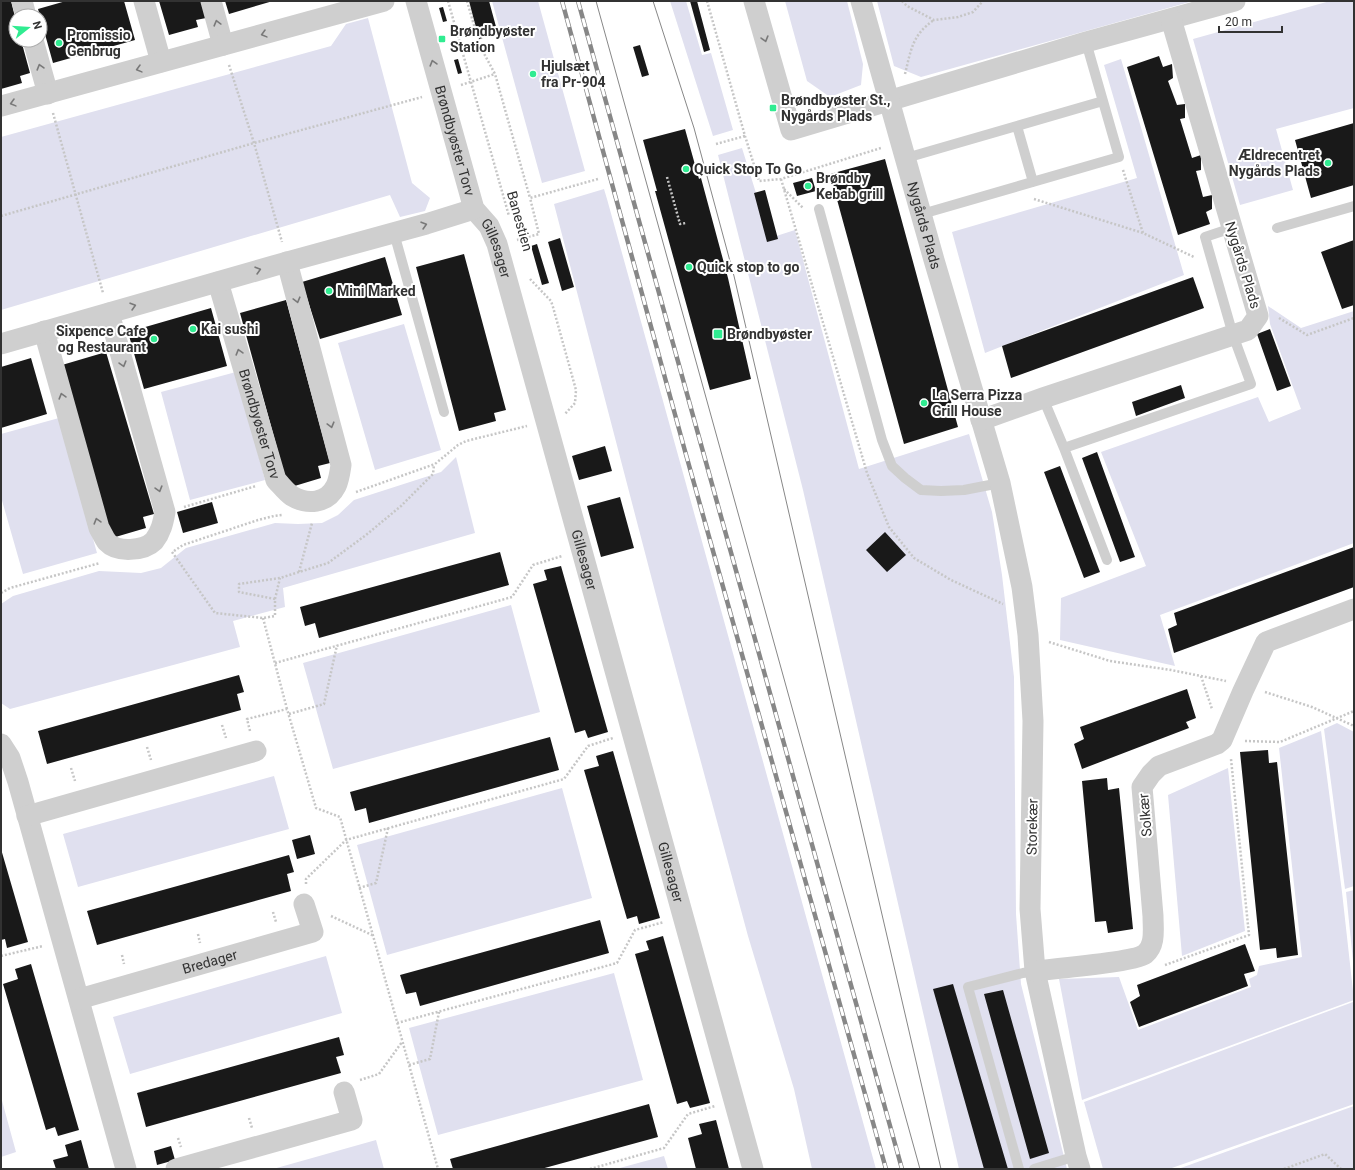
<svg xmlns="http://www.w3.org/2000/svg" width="1355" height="1170" viewBox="0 0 1355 1170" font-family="Roboto,sans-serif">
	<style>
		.green { fill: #e0e0ef }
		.building { fill: #191919 }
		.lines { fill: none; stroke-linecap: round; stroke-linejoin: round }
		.path { stroke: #c6c6c6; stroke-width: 2.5; stroke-dasharray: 2 2; stroke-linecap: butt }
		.service { stroke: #cfcfcf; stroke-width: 10 }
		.minor { stroke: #cfcfcf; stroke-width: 21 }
		.tram { stroke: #878787; stroke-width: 1 }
		.rail-casing { stroke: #878787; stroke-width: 4.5 }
		.rail { stroke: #fff; stroke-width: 3; stroke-dasharray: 9; stroke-linecap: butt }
		.oneway { stroke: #797979 }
		.poi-dot { fill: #30ec91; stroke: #fff; stroke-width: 1.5 }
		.labels { text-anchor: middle; stroke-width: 4; stroke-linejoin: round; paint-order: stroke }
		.poi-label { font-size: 14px; font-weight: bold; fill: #323232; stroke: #fff; text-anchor: start }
		.street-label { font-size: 14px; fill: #323232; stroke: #fff }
	</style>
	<rect width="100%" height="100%" fill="#fff"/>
	<path class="green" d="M492 1H538L585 171 542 183Z
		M670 1H686L702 55 711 53 733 130 713 136Z
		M785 1H847L863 64 861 85 830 97 807 81Z
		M877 1H1193L921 77 894 66Z
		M1330 1H1354V108L1276 129 1293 190 1240 205 1193 39Z
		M368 18 412 183 430 198 425 211 400 217 390 195 1 310V137L331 46 346 24Z
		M1121 59 1184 275 985 353 952 232 1137 178 1104 65Z
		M742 148 770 238 795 230 859 469 969 434 992 512 1002 575 1014 677 1016 914 1021 984 1067 1169H959L803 490 718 155Z
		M604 189 607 199 876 1169H812L794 1089 748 936 662 618 554 204Z
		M1268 306 1301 328 1354 311V543L1160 615 1175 666 1060 640 1061 598 1146 566 1101 452 1258 397 1269 422 1301 409 1270 324Z
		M404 324 441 450 375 470 338 343Z
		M236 372 265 480 190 500 161 392Z
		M59 418 97 553 23 574 1 497V434Z
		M456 457 475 533 283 588 285 607 233 621 240 647 10 709 1 703V604L13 596 99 571 141 573 161 568 186 548 275 523 298 524 322 523 338 515 354 500 441 472Z
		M511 605 540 712 333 769 303 663Z
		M1337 723 1354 732V886L1345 889 1324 729Z
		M1321 731 1342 892 1354 1000 1082 1100 1059 979 1119 977 1138 1030 1251 987 1249 979 1257 975 1259 966 1302 957 1279 748Z
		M1228 768 1245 931 1182 956 1168 795Z
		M274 776 289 829 78 887 63 834Z
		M562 788 592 898 387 955 357 845Z
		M1354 890V971L1346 892Z
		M326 956 342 1013 130 1074 113 1017Z
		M614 973 643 1080 438 1135 409 1028Z
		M1353 1002 1354 1104 1169 1169H1103L1084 1102Z
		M1 1097 16 1152 1 1157Z
		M1354 1106V1169L1348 1168 1344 1169H1178Z
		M376 1140 384 1169H273Z
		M664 1156 668 1169H616Z"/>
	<path class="building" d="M1 1H11L16 21V40H21L30 73 20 76 22 83 1 89Z
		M66 1H124L135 40 53 63 38 9Z
		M159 1H201L206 18 196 20 198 27 169 35Z
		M225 1H273L229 14Z
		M469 1H480L481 2 489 1 498 34 479 39Z
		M690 1H697L710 50 704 52Z
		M443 7 447 21 443 22 439 8Z
		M640 45 649 75 642 77 633 47Z
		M1159 56 1163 67 1172 64 1173 78 1168 81 1177 105 1185 104V118L1180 119 1192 158 1201 155V170L1196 171 1203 197 1212 195V209L1206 212 1210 224 1178 235 1127 67Z
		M458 59 462 73 458 74 454 60Z
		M1354 123V185L1311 198 1295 140Z
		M685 129 699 179 701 178 728 278 751 379 710 390 655 191H657L643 140Z
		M885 159 958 427 904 444 830 174Z
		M812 178 816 191 797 196 793 183Z
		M765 190 778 239 767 242 754 193Z
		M560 238 574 287 562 291 548 242Z
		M1354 240V305L1342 309 1321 252Z
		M537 244 549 283 542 285 531 246Z
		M464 254 506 410 494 413 496 421 459 431 416 267Z
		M385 257 402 315 320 339 302 282Z
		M1193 277 1204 308 1011 378 1002 346Z
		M286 300 330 463 318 466 321 478 288 488 240 313Z
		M211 308 227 366 144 389 128 332Z
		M1270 329 1291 386 1277 391 1257 334Z
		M106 352 154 514 143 517 146 528 112 538 62 365Z
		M31 358 47 414 1 428V367Z
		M1181 385 1185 398 1136 416 1132 402Z
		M605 446 612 471 579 480 572 456Z
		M1097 452 1135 557 1120 562 1082 458Z
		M1060 466 1100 572 1084 578 1044 472Z
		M620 497 634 548 601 557 587 506Z
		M212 502 218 523 183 533 177 512Z
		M885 532 906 555 887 572 866 550Z
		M1354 547V587L1174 653 1168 629 1177 625 1174 613Z
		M500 552 509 585 319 638 315 623 305 626 300 607Z
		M561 566 608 732 588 738 585 730 575 733 533 584 547 580 544 570Z
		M239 675 244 692 237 694 241 710 47 764 38 731Z
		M1187 689 1196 718 1186 722 1189 728 1082 769 1074 744 1084 739 1080 727Z
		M550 737 559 770 369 823 366 808 355 811 350 792Z
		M1268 750 1269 763 1277 762 1298 955 1277 958 1276 948 1260 950 1240 752Z
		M613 751 660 918 639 924 637 916 627 919 584 770 599 766 596 756Z
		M1107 778 1108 790 1119 788 1133 929 1108 933 1106 921 1095 922 1082 781Z
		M310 835 315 854 297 859 292 840Z
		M1 849 28 942 7 948 5 939 1 940Z
		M289 855 294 872 287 874 291 891 97 945 87 911Z
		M600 920 609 953 420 1006 416 992 406 994 400 975Z
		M663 936 710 1103 690 1108 687 1101 677 1104 635 954 649 950 646 941Z
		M1245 944 1255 971 1244 974 1248 986 1139 1027 1130 1002 1140 996 1137 985Z
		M31 964 79 1130 58 1136 55 1127 46 1130 3 984 18 979 15 969Z
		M953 984 1008 1169H984L933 989Z
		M1003 990 1049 1153 1030 1159 984 994Z
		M339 1037 344 1055 336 1057 341 1073 146 1127 137 1093Z
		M649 1104 658 1137 541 1169H453L450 1159Z
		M716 1120 729 1169H696L688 1138 702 1134 699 1124Z
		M81 1140 89 1169H56L53 1160 68 1156 65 1145Z
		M171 1146 175 1160 157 1165 154 1151Z"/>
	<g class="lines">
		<path class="path" d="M448 1 509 216
			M467 1 480 46 495 74 530 198 598 179
			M707 1 745 136 759 181 781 179 881 148
			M902 1 907 6 934 20 958 17 973 12 983 1
			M229 65 254 143 282 242
			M905 74C911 50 912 35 934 20
			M461 85 495 74
			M53 113 103 293
			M716 144 745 136
			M1123 170 1143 233
			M667 177 680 224 686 223
			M781 179 867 473 889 527 914 558 951 580 1003 604
			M784 189 803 208
			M1034 199 1143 233 1194 257
			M1 216 254 143 422 97
			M517 240 539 234 530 198
			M530 279 551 301 553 307 576 390 575 403 565 414
			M1279 318 1307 335 1354 318
			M356 492 435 464 458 445 466 441 527 426
			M184 507 256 486
			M174 551 183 545 258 520 274 516 282 515
			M172 552 215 613 263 618 275 616V599L239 592V584L280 578 328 563 366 535 401 506 433 474 434 465
			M299 572 312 523
			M1 593 10 588 100 563
			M275 599 280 578
			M263 618 287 709
			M1049 642 1110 661 1171 670 1226 681
			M275 663 512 597 533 565 562 556
			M1201 676 1212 709
			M1265 692 1312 707 1354 726
			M289 714 324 704 337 645
			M222 725 226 738
			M250 731 247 719 287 709 316 808 340 817 438 1169
			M1245 741 1280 742 1354 711
			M147 747 151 760
			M71 768 75 781
			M306 884V879L346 840 564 779 588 746 613 738
			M359 888 376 883 388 828
			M273 912 276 922
			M331 916 372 935
			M198 934 200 943
			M122 955 124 964
			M1 956 43 946
			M1165 965 1249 935 1231 759
			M397 1023 617 963 635 930 664 922
			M409 1065 430 1059 439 1012
			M360 1080 379 1074 402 1042
			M249 1118 252 1128
			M178 1138 181 1147
			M590 1169 664 1148 688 1114 715 1106
			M1284 1169 1325 1154 1341 1169"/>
		<path class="service" d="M1017 126 1033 182
			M906 158 1103 101
			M819 209 882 440 892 466 905 478 921 490 941 491 964 490 1000 483
			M922 214 1119 157 1086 42
			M1277 228 1354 206
			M394 233 444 412
			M1043 398 1064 448 1251 384 1233 335 1205 237 1232 228
			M1064 448 1107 560
			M1019 1169 968 987 1023 973 1035 971
			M1034 1169 1076 1156"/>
		<g class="minor">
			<path d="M22 1 26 16"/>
			<path d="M144 1 161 62"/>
			<path d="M211 1 223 45"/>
			<path id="s1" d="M416 1 474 209 489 226 497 244 753 1169"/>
			<path d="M754 1 791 130 1086 42 1235 1"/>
			<path id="s2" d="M861 1 934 260 1000 483 1022 587 1028 635 1033 721 1030 909 1035 971 1076 1156 1080 1169"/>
			<path d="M33 40 48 94"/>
			<path d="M1 106 384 1"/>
			<path id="s3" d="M218 282 276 480C281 485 286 492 292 496 307 505 327 504 336 486 339 480 340 472 341 465L287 262"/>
			<path d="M44 331 99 528C102 533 104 538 107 542 117 553 144 551 154 541 161 532 163 523 165 512L109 313"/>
			<path d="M1 344 287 262 426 224 474 209"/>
			<path d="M981 420 1043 398 1248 330 1258 316 1171 19"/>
			<path d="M1 744 10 758 18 782 126 1169"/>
			<path d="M27 816 256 751"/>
			<path d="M1035 971C1052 969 1135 962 1145 954 1156 945 1153 929 1153 916L1142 787 1151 774 1159 766 1217 744 1222 740 1243 691 1266 642 1354 609"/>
			<path id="s4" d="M79 999 313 932 304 904"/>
			<path d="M176 1169 352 1120 344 1092"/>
		</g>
		<path class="tram" d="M596 1 920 1169
			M653 1 694 128 734 276 941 1169"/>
		<defs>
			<path id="rail" d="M562 1 685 451 886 1169
				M578 1 902 1169"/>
		</defs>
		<use href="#rail" class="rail-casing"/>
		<use href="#rail" class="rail"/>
	</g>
	<defs><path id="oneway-chevron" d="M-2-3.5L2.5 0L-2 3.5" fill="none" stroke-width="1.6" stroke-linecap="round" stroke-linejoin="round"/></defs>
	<g class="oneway">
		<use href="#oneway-chevron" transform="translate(217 23) rotate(-105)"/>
		<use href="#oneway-chevron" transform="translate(264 34) rotate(165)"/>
		<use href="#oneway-chevron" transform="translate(765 39) rotate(74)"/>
		<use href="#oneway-chevron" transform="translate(433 63) rotate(-106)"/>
		<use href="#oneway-chevron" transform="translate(40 67) rotate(-106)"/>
		<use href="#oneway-chevron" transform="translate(139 69) rotate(165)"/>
		<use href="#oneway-chevron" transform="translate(13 103) rotate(165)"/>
		<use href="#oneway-chevron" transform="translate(424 225) rotate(-16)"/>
		<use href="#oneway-chevron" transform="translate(258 270) rotate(-16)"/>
		<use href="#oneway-chevron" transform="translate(297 300) rotate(75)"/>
		<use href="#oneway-chevron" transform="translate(133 306) rotate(-16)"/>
		<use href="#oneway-chevron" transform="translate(239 352) rotate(-106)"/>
		<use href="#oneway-chevron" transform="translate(123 364) rotate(74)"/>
		<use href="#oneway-chevron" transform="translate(62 396) rotate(-106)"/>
		<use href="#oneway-chevron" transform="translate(331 425) rotate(75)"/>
		<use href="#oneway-chevron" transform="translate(159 489) rotate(74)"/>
		<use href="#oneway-chevron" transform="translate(97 521) rotate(-106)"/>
	</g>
	<g class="poi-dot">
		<rect x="438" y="35" width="8" height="8" rx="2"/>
		<circle cx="59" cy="43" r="4"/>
		<circle cx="533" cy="74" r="4"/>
		<rect x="769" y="104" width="8" height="8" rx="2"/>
		<circle cx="1328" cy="163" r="4"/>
		<circle cx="686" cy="169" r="4"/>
		<circle cx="808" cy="186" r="4"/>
		<circle cx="689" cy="267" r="4"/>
		<circle cx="329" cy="291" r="4"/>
		<circle cx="193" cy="329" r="4"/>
		<rect x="713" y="329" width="10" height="10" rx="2"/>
		<circle cx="154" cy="339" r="4"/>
		<circle cx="924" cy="403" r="4"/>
	</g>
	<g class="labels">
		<g class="poi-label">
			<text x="450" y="36">Brøndbyøster<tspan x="450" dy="16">Station</tspan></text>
			<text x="67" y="40">Promissio<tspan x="67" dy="16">Genbrug</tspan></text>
			<text x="541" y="71">Hjulsæt<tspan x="541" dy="16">fra Pr-904</tspan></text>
			<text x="781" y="105">Brøndbyøster St.,<tspan x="781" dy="16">Nygårds Plads</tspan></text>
			<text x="1320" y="160" text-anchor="end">Ældrecentret<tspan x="1320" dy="16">Nygårds Plads</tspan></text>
			<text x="694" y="174">Quick Stop To Go</text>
			<text x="816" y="183">Brøndby<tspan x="816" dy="16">Kebab grill</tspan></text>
			<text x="697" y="272">Quick stop to go</text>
			<text x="337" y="296">Mini Marked</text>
			<text x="201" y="334">Kai sushi</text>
			<text x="146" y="336" text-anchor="end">Sixpence Cafe<tspan x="146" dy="16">og Restaurant</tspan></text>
			<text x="727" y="339">Brøndbyøster</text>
			<text x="932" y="400">La Serra Pizza<tspan x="932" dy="16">Grill House</tspan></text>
		</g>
		<g class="street-label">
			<text dy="5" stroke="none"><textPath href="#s1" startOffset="145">Brøndbyøster Torv</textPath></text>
			<text transform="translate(520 221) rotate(74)" y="5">Banestien</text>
			<text dy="5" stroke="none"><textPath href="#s2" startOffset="233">Nygårds Plads</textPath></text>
			<text dy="5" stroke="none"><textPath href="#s1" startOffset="262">Gillesager</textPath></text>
			<text transform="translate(1243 265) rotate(73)" y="5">Nygårds Plads</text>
			<text dy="5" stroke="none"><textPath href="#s3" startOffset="148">Brøndbyøster Torv</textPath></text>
			<text dy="5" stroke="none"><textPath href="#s1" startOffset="586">Gillesager</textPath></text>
			<text transform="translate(1145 815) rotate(-95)" y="5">Solkær</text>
			<text transform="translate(1032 827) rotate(-89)" y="5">Storekær</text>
			<text dy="5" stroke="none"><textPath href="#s1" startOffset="910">Gillesager</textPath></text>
			<text dy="5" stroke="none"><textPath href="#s4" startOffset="136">Bredager</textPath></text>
		</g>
	</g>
	<rect width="1355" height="1170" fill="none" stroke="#323232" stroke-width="4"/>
	<g transform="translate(28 28) rotate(73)"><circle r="19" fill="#ffffff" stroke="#adadad"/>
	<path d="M0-3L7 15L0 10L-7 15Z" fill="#30ec91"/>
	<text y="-6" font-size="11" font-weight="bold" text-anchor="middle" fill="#323232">N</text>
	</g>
	<path d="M1219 26v6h63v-6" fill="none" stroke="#323232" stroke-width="2"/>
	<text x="1225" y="26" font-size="12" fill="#323232" stroke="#ffffff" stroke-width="3" paint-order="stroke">20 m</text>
</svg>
